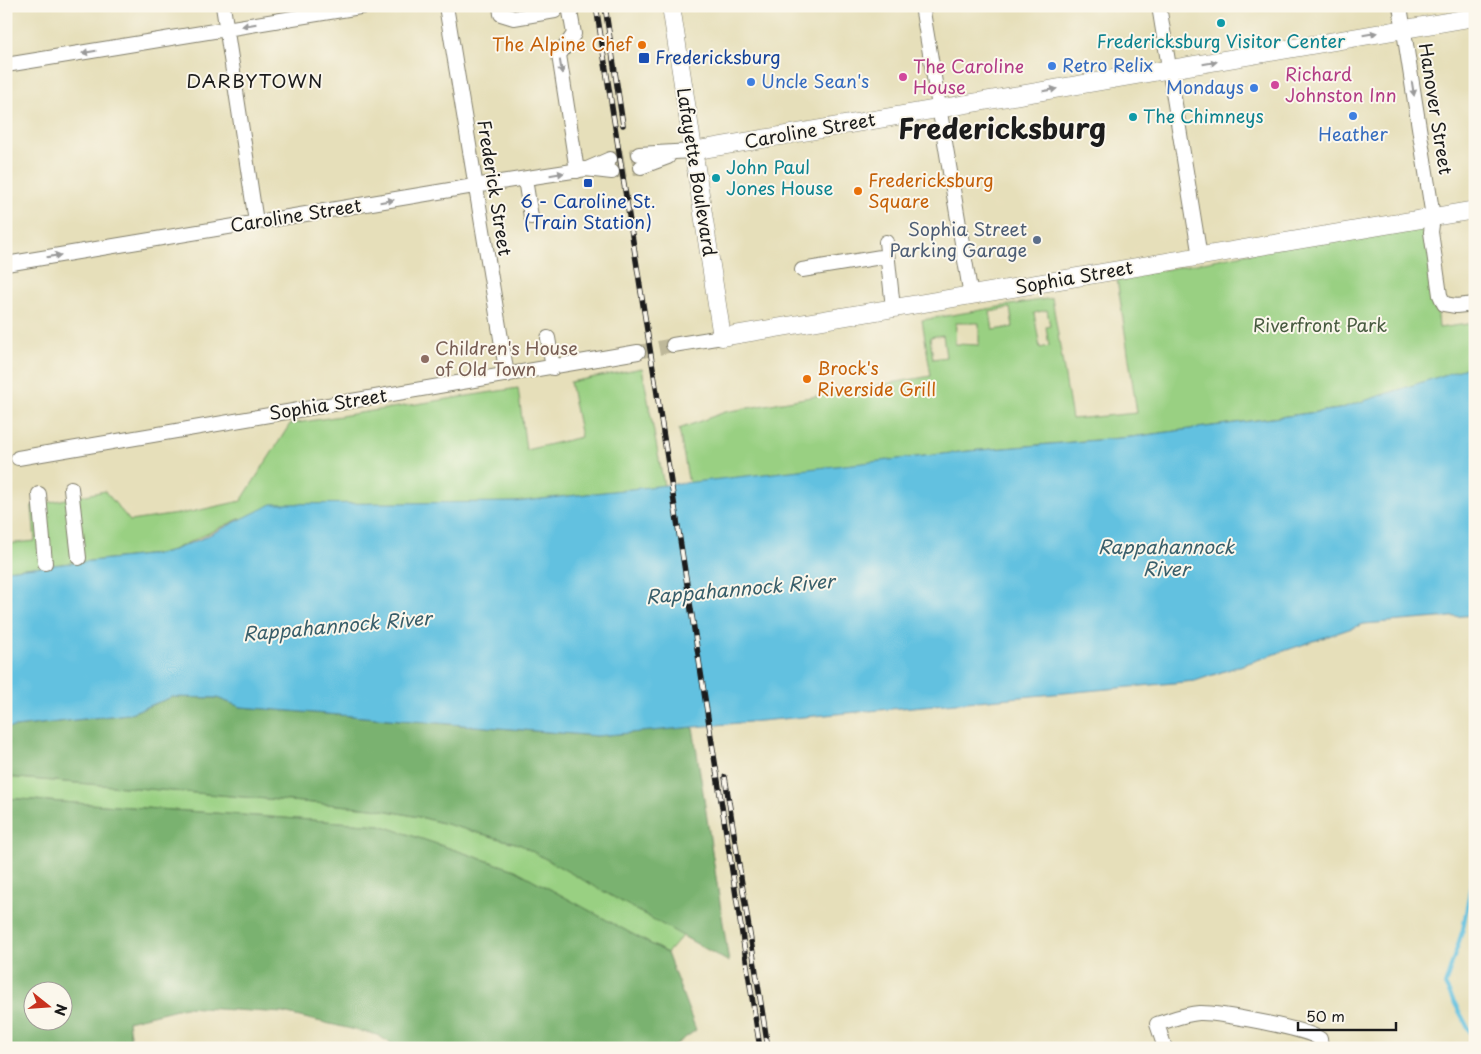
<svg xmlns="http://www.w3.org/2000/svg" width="1481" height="1054" viewBox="0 0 1481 1054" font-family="'Playpen Sans',sans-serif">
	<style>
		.green { fill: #99d082; stroke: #5a764f; fill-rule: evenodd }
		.forest { fill: #7ab270; stroke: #4b6746; fill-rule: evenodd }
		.water { fill: #62c1e0; stroke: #3f6e7e }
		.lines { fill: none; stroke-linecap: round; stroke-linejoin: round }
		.stream { stroke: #62c1e0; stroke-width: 4 }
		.minor-tunnel { stroke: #beb89a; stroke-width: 14; stroke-dasharray: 14 7; stroke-linecap: butt }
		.minor-casing { stroke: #817e6b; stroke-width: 16 }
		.major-casing { stroke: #817e6b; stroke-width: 19 }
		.minor { stroke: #fff; stroke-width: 14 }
		.major { stroke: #fff; stroke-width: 18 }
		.rail-casing { stroke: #1c1c1c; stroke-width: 5.5 }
		.rail { stroke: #fbf7ec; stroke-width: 4; stroke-dasharray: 11; stroke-linecap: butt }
		.oneway { fill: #999 }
		.culture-dot { fill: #0f9aa8; stroke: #fbf7ec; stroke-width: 2 }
		.food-dot { fill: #e8710a; stroke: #fbf7ec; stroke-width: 2 }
		.transit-dot { fill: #1a4fb4; stroke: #fbf7ec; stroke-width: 2 }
		.shop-dot { fill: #3f7fe0; stroke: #fbf7ec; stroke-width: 2 }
		.hotel-dot { fill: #d1479c; stroke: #fbf7ec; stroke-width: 2 }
		.service-dot { fill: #5c6f8a; stroke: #fbf7ec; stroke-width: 2 }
		.education-dot { fill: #8d6e63; stroke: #fbf7ec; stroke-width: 2 }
		.labels { text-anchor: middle; stroke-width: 4; stroke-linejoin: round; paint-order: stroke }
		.culture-label { font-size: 18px; fill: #0d838f; stroke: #fbf7ec; text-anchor: start }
		.food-label { font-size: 18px; fill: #c56008; stroke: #fbf7ec; text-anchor: start }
		.transit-label { font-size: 18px; fill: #164399; stroke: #fbf7ec; text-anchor: start }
		.shop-label { font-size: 18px; fill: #366cbe; stroke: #fbf7ec; text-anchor: start }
		.hotel-label { font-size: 18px; fill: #b23c85; stroke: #fbf7ec; text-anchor: start }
		.street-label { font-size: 18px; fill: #1c1c1c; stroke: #fbf7ec }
		.service-label { font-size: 18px; fill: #4e5e75; stroke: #fbf7ec; text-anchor: end }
		.park-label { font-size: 18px; fill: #485b40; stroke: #fbf7ec }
		.education-label { font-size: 18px; fill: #785e54; stroke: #fbf7ec; text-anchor: start }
		.neighbourhood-label { font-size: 19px; letter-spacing: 1px; fill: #1c1c1c; stroke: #fbf7ec }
		.water-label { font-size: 19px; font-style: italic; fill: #385e6a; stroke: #fbf7ec }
		.town-label { font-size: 28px; font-weight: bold; fill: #1c1c1c; stroke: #fbf7ec }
	</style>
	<rect width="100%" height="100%" fill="#fbf7ec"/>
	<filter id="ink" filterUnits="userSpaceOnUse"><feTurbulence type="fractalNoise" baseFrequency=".02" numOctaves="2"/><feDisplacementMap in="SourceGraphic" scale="10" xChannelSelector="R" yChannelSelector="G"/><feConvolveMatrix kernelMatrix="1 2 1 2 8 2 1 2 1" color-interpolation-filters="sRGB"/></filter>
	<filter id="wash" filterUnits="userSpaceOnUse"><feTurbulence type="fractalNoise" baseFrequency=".0096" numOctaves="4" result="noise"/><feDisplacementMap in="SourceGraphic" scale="20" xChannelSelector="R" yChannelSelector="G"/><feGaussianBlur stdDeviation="1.12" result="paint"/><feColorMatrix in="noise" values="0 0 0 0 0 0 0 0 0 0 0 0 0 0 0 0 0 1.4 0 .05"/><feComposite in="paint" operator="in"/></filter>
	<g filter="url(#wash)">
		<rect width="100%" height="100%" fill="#e6dfba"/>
		<path class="green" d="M1433 217 1431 232 1439 328 1475 323V365L1456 373 1339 409 1131 437 969 451 689 484 679 429 725 412 931 376 922 320 1052 298 1072 419 1137 413 1117 279ZM1010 308 1013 327 993 330 990 312ZM1047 310 1050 326 1046 327 1049 346 1040 348 1034 313ZM956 323H979V345L955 344ZM943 335 946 357 933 359 930 337Z
			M642 368 664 486 515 502 239 519 166 553 6 570V544L35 541 32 506 105 491 130 521 191 512 241 501 290 424 518 388 526 450 581 437 570 382Z
			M6 777 373 808 424 818 519 844 683 935 667 953 515 870 380 825 6 798Z"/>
		<path class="forest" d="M172 697 217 698 241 707 596 736 693 727 729 962 519 844 424 818 373 808 6 777V728L128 714Z
			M6 798 380 825 515 870 667 953 696 1030 671 1048H399L377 1035 283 1013 185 1007 128 1021 132 1048H6ZM32 992H62V1022H32Z"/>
		<path class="water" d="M1475 365V615L1364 624 1195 681 597 736 241 707 217 698 172 697 128 714 6 728V570L166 553 203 538 272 504 515 502 969 451 1131 437 1339 409Z"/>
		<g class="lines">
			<path class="stream" d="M1475 862 1463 929 1445 985 1475 1041"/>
		</g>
	</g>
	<g filter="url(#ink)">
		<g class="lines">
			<path class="minor-tunnel" d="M610 159 639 154
				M612 172 641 167
				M638 352 673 345"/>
			<defs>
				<path id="minor" d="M223 6 256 222
					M446 6 507 375
					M500 6 501 14 514 18 555 11
					M569 6 574 34 559 55 577 171
					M922 6 971 296
					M1159 6 1200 257
					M1400 6 1433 217 1431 232 1440 295 1444 304 1456 306 1475 304
					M6 65 366 6
					M639 154 692 151
					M641 167 668 157
					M587 169 610 159
					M525 179 531 217
					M886 242 893 308
					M6 264 474 186 586 169 612 172
					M802 270 887 256
					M548 338 553 368
					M673 345 722 337
					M18 458 638 352
					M71 488 79 558
					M39 494 45 563
					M1165 1048 1157 1024C1171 1020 1184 1014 1199 1013 1216 1012 1309 1029 1320 1039L1321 1048"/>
				<path id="major" d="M671 6 722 337 1475 210
					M692 151 1475 17"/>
			</defs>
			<use href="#minor" class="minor-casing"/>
			<use href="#major" class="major-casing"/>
			<use href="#minor" class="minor"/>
			<use href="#major" class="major"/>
			<defs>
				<path id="rail" d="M596 6 760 1048
					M605 6 623 125
					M725 777 768 1048"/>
			</defs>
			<use href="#rail" class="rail-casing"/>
			<use href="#rail" class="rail"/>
		</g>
		<defs><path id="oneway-solid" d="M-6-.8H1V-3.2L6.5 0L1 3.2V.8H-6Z" transform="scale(1.25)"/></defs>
		<g class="oneway">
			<use href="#oneway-solid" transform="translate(249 25) rotate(171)"/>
			<use href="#oneway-solid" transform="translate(1370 34) rotate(-10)"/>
			<use href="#oneway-solid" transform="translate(89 52) rotate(171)"/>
			<use href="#oneway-solid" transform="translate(1210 63) rotate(-10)"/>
			<use href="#oneway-solid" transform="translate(561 67) rotate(81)"/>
			<use href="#oneway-solid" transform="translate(1413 89) rotate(81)"/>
			<use href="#oneway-solid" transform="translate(1050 90) rotate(-10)"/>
			<use href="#oneway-solid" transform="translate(557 174) rotate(-9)"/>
			<use href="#oneway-solid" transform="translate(387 201) rotate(-9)"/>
			<use href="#oneway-solid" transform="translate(54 256) rotate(-9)"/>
		</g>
	</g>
	<g class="culture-dot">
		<circle cx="1221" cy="23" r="5"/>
		<circle cx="1133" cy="117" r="5"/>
		<circle cx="716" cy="178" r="5"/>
	</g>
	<g class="food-dot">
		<circle cx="642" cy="45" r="5"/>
		<circle cx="858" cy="191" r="5"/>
		<circle cx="807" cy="379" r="5"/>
	</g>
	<g class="transit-dot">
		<rect x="638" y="52" width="12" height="12" rx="2.5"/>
		<rect x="583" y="178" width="10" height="10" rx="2.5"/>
	</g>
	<g class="shop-dot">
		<circle cx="1052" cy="66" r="5"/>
		<circle cx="751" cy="82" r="5"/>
		<circle cx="1254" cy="88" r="5"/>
		<circle cx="1353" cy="116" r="5"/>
	</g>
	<g class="hotel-dot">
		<circle cx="903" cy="77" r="5"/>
		<circle cx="1275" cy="85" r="5"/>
	</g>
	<circle class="service-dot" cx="1037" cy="240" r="5"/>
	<circle class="education-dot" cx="425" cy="359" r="5"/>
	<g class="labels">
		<g class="culture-label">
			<text x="1221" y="48" text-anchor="middle">Fredericksburg Visitor Center</text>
			<text x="1143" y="123">The Chimneys</text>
			<text x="726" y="174">John Paul<tspan x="726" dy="21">Jones House</tspan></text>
		</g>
		<g class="food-label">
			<text x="632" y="51" text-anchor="end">The Alpine Chef</text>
			<text x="868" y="187">Fredericksburg<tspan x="868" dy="21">Square</tspan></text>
			<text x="817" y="375">Brock's<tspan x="817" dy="21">Riverside Grill</tspan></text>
		</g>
		<g class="transit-label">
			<text x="655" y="64">Fredericksburg</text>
			<text x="588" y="208" text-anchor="middle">6 - Caroline St.<tspan x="588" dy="21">(Train Station)</tspan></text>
		</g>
		<g class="shop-label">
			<text x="1062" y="72">Retro Relix</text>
			<text x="761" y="88">Uncle Sean's</text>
			<text x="1244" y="94" text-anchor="end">Mondays</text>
			<text x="1353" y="141" text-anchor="middle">Heather</text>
		</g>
		<g class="hotel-label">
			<text x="913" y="73">The Caroline<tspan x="913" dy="21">House</tspan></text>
			<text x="1285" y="81">Richard<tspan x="1285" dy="21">Johnston Inn</tspan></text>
		</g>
		<g class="street-label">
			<text transform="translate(1435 109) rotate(81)" y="6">Hanover Street</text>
			<text transform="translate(810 131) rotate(-10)" y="6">Caroline Street</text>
			<text transform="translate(696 172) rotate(81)" y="6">Lafayette Boulevard</text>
			<text transform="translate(494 188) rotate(81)" y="6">Frederick Street</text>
			<text transform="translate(296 216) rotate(-9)" y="6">Caroline Street</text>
			<text transform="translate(1074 278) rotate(-10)" y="6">Sophia Street</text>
			<text transform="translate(328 405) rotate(-9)" y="6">Sophia Street</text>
		</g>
		<g class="service-label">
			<text x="1027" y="236">Sophia Street<tspan x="1027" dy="21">Parking Garage</tspan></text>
		</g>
		<g class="park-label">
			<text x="1320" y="332">Riverfront Park</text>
		</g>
		<g class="education-label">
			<text x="435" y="355">Children's House<tspan x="435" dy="21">of Old Town</tspan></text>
		</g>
		<g class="neighbourhood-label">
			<text x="255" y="88">DARBYTOWN</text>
		</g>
		<g class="water-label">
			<text x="1166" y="554">Rappahannock<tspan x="1166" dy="22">River</tspan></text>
			<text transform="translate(740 589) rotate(-5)" y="7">Rappahannock River</text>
			<text transform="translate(337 626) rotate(-5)" y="7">Rappahannock River</text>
		</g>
		<g class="town-label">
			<text x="1002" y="139">Fredericksburg</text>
		</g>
	</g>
	<rect width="1481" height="1054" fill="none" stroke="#fbf7ec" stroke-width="25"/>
	<g transform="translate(48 1006) rotate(107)"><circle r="24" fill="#fbf7ec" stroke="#a29f99"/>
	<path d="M0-4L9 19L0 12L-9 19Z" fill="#c8321e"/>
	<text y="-8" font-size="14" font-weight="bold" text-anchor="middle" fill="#1c1c1c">N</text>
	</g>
	<path d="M1298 1022v8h98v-8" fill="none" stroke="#1c1c1c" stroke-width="2.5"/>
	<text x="1306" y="1022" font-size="15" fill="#1c1c1c" stroke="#fbf7ec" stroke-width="4" paint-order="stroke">50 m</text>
</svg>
